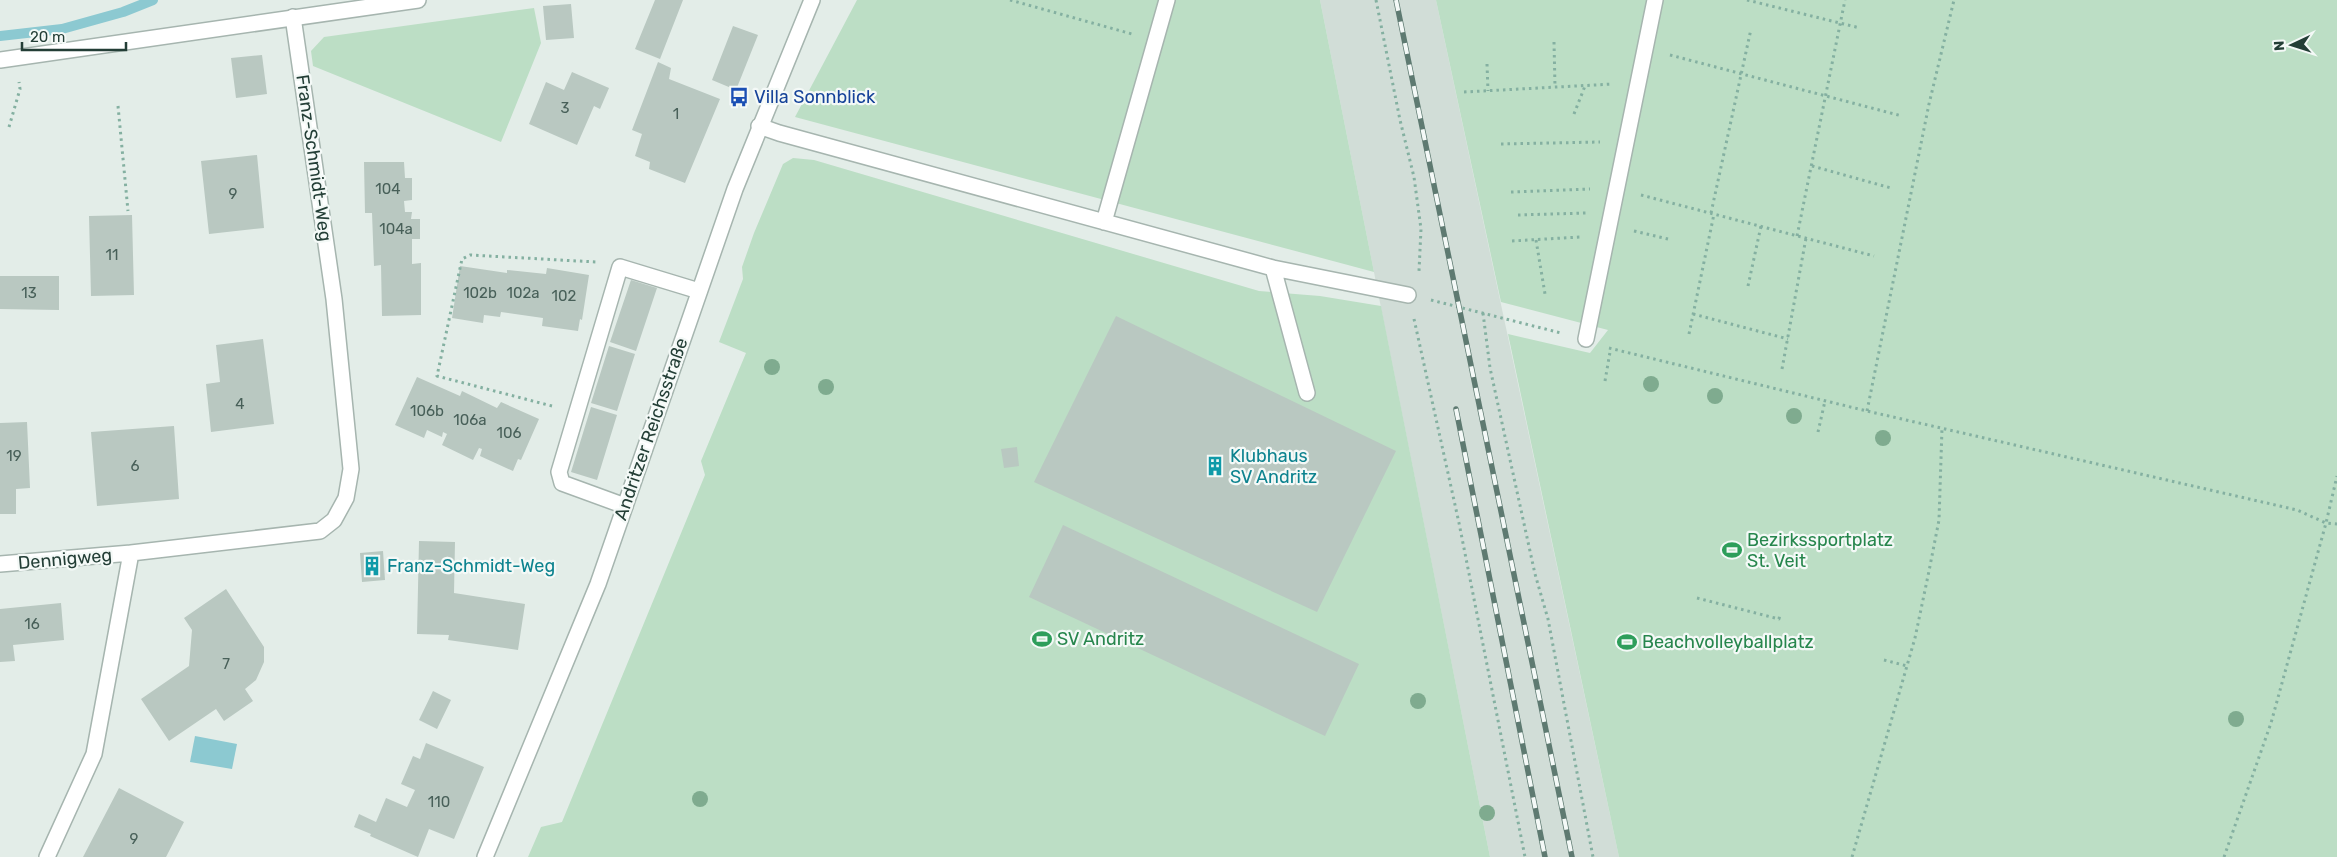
<svg xmlns="http://www.w3.org/2000/svg" width="2337" height="857" viewBox="0 0 2337 857" font-family="Rubik,sans-serif">
	<style>
		.built { fill: #d1ddd7 }
		.green { fill: #bcdec5 }
		.water { fill: #8cc9d1 }
		.lines { fill: none; stroke-linecap: round; stroke-linejoin: round }
		.stream { stroke: #8cc9d1; stroke-width: 10 }
		.building { fill: #b9c8c1 }
		.service-casing { stroke: #a6b5af; stroke-width: 18 }
		.minor-casing { stroke: #a6b5af; stroke-width: 18 }
		.tertiary-casing { stroke: #a6b5af; stroke-width: 18 }
		.path { stroke: #84b0a1; stroke-width: 3; stroke-dasharray: 2.5 4; stroke-linecap: butt }
		.service { stroke: #fff; stroke-width: 15 }
		.minor { stroke: #fff; stroke-width: 15 }
		.tertiary { stroke: #fff; stroke-width: 15 }
		.rail-casing { stroke: #5e7a71; stroke-width: 5.5 }
		.rail { stroke: #f4f9f7; stroke-width: 4; stroke-dasharray: 11; stroke-linecap: butt }
		.tree { fill: #7fab8f }
		.labels { text-anchor: middle; stroke-width: 4.5; stroke-linejoin: round; paint-order: stroke }
		.number-label { font-size: 15px; fill: #486059 }
		.transit-label { font-size: 18px; fill: #164399; stroke: #f4f9f7; text-anchor: start }
		.street-label { font-size: 18px; fill: #233e36; stroke: #f4f9f7 }
		.culture-label { font-size: 18px; fill: #0d838f; stroke: #f4f9f7; text-anchor: start }
		.leisure-label { font-size: 18px; fill: #27864d; stroke: #f4f9f7; text-anchor: start }
	</style>
	<rect width="100%" height="100%" fill="#e3ede8"/>
	<path class="built" d="M1320 0H1436L1619 857H1490Z"/>
	<path class="green" d="M857 0H1320L1374 272 795 117Z
		M1436 0H2337V857H1619L1508 334 1590 353 1608 330 1501 302Z
		M534 8 541 43 501 142 313 66 311 51 324 37Z
		M793 158 814 160 1259 291 1320 296 1381 306 1490 857H528L541 827 562 822 705 475 701 461 746 353 719 342 743 279 742 267 754 233 783 164Z"/>
	<path class="water" d="M195 736 237 744 232 769 190 762Z"/>
	<g class="lines">
		<path class="stream" d="M0 36 62 29 123 12 153 0"/>
	</g>
	<path class="building" d="M655 0H683L660 59 635 49Z
		M571 4 574 38 546 40 543 6Z
		M733 26 758 35 736 90 712 80Z
		M262 55 267 94 236 98 231 58Z
		M658 62 671 68 669 79 720 99 685 183 649 169 650 162 635 156 642 134 632 130Z
		M572 72 609 88 600 109 594 106 577 145 529 124 546 82 564 90Z
		M257 155 264 228 209 234 201 161Z
		M364 162H404L405 178H412V200L404 201 405 212H412L411 219H420V239H412V264L421 263V315L382 316 381 265 374 266 372 213H365Z
		M132 215 134 295 91 296 89 216Z
		M460 266 507 273V270L546 274 547 268 589 275 582 320 580 319 578 331 542 326 543 318 501 312 500 317 484 315 483 323 452 318Z
		M0 276H59V310L0 309Z
		M631 280 657 288 636 351 610 342Z
		M1116 316 1396 451 1317 612 1034 482Z
		M263 339 274 424 211 432 206 384 220 382 216 345Z
		M609 346 635 354 617 411 591 403Z
		M417 377 460 396 462 391 497 408 501 402 539 419 521 460 518 459 513 471 480 456 482 449 479 448 473 460 442 445 447 434 443 432 442 437 427 430 424 438 395 425Z
		M591 407 617 415 597 480 571 472Z
		M27 422 30 488 16 489V514H0V423Z
		M174 426 179 499 97 506 91 432Z
		M1017 447 1019 466 1004 468 1001 449Z
		M1063 525 1359 664 1325 736 1029 597Z
		M419 541 455 542 454 593 525 604 518 650 448 640 449 635 417 634Z
		M383 551 385 580 362 582 360 553Z
		M226 589 264 647V662L256 680 245 689 253 701 224 721 216 709 169 741 141 699 189 666 192 630 184 618Z
		M61 603 64 640 13 645 15 661 0 662V609Z
		M433 691 451 700 437 729 419 720Z
		M426 743 484 767 454 839 429 829 418 857 370 836 371 834 354 827 359 814 376 822 386 798 407 807 415 790 401 784 413 756 420 759Z
		M119 788 184 822 166 857H83Z"/>
	<g class="lines">
		<defs>
			<path id="service" d="M759 126 779 133 1273 268 1408 295
				M1104 222 1167 0
				M1273 268 1307 393
				M1586 339 1655 0
				M625 506 562 483 559 472 620 267 699 291"/>
			<path id="minor" d="M0 564 131 553
				M47 857 94 754 131 553 320 531 334 520 346 498 351 469 334 299 293 17"/>
			<path id="tertiary" d="M0 60 418 0
				M485 857 598 584 735 189 812 0"/>
		</defs>
		<use href="#service" class="service-casing"/>
		<use href="#minor" class="minor-casing"/>
		<use href="#tertiary" class="tertiary-casing"/>
		<path class="path" d="M1010 0 1132 34
			M1376 0 1400 120 1414 177 1421 229 1419 271
			M1747 0 1860 28
			M1554 42 1555 87
			M1670 55 1902 116
			M1487 64 1488 91
			M1464 92 1613 84
			M118 106 128 211
			M1574 114 1585 86
			M9 127 20 89 19 82
			M1501 144 1600 142
			M1812 166 1891 188
			M1511 192 1590 189
			M1641 195 1874 256
			M1711 213 1751 29
			M1518 215 1586 213
			M1634 231 1668 239
			M1797 236 1845 0
			M1536 240 1545 294
			M1512 241 1581 237
			M1748 286 1761 226
			M1431 300 1561 333
			M1483 313 1490 368 1535 574 1548 619 1593 857
			M1693 314 1788 339
			M1414 319 1459 523 1525 857
			M1689 334 1714 214
			M1609 348 1867 411 2297 510 2326 523 2337 524
			M1782 369 1806 238
			M1605 381 1610 352
			M552 406 437 376 462 259 470 255 596 262
			M1867 411 1929 104 1954 0
			M1818 432 1825 401
			M1697 598 1779 619 1780 614
			M1884 660 1907 666
			M1852 857 1915 638 1929 571 1939 520 1942 428
			M2224 857 2271 723 2326 523 2337 476"/>
		<use href="#service" class="service"/>
		<use href="#minor" class="minor"/>
		<use href="#tertiary" class="tertiary"/>
		<defs>
			<path id="rail" d="M1396 0 1572 857
				M1456 409 1545 857"/>
		</defs>
		<use href="#rail" class="rail-casing"/>
		<use href="#rail" class="rail"/>
	</g>
	<g class="tree">
		<circle cx="772" cy="367" r="8"/>
		<circle cx="1651" cy="384" r="8"/>
		<circle cx="826" cy="387" r="8"/>
		<circle cx="1715" cy="396" r="8"/>
		<circle cx="1794" cy="416" r="8"/>
		<circle cx="1883" cy="438" r="8"/>
		<circle cx="1418" cy="701" r="8"/>
		<circle cx="2236" cy="719" r="8"/>
		<circle cx="700" cy="799" r="8"/>
		<circle cx="1487" cy="813" r="8"/>
	</g>
	<defs>
		<symbol id="bus-bare" viewBox="-9 -9 18 18"><path d="M-5-6H5V4H4V6H2V4H-2V6H-4V4H-5ZM-3.5-4V0h7V-4ZM-3.5 1.2v1.5H-2V1.2ZM2 1.2v1.5H3.5V1.2Z" fill="#1a4fb4" stroke="#f4f9f7" stroke-width="2.5" paint-order="stroke"/></symbol>
		<symbol id="building-bare" viewBox="-9 -9 18 18"><path d="M-4-6H4V6H1V3H-1V6H-4ZM-2.5-4.3h1.7v1.8h-1.7ZM.8-4.3h1.7v1.8H.8ZM-2.5-1h1.7V.8h-1.7ZM.8-1h1.7V.8H.8Z" fill="#0f9aa8" stroke="#f4f9f7" stroke-width="2.5" paint-order="stroke"/></symbol>
		<symbol id="stadium-bare" viewBox="-9 -9 18 18"><path d="M0-5a6.5 5 0 1 0 0 10a6.5 5 0 1 0 0-10ZM-3.5-1.8h7v3.6h-7Z" fill="#2e9e5b" stroke="#f4f9f7" stroke-width="2.5" paint-order="stroke"/></symbol>
	</defs>
	<g fill-rule="evenodd">
		<use href="#bus-bare" x="725" y="83" width="28" height="28"/>
		<use href="#building-bare" x="1201" y="452" width="28" height="28"/>
		<use href="#stadium-bare" x="1718" y="536" width="28" height="28"/>
		<use href="#building-bare" x="358" y="552" width="28" height="28"/>
		<use href="#stadium-bare" x="1028" y="625" width="28" height="28"/>
		<use href="#stadium-bare" x="1613" y="628" width="28" height="28"/>
	</g>
	<g class="labels">
		<g class="number-label">
			<text x="565" y="113">3</text>
			<text x="676" y="119">1</text>
			<text x="388" y="194">104</text>
			<text x="233" y="199">9</text>
			<text x="396" y="234">104a</text>
			<text x="112" y="260">11</text>
			<text x="29" y="298">13</text>
			<text x="480" y="298">102b</text>
			<text x="523" y="298">102a</text>
			<text x="564" y="301">102</text>
			<text x="240" y="409">4</text>
			<text x="427" y="416">106b</text>
			<text x="470" y="425">106a</text>
			<text x="509" y="438">106</text>
			<text x="14" y="461">19</text>
			<text x="135" y="471">6</text>
			<text x="32" y="629">16</text>
			<text x="226" y="669">7</text>
			<text x="439" y="807">110</text>
			<text x="134" y="844">9</text>
		</g>
		<g class="transit-label">
			<text x="754" y="103">Villa Sonnblick</text>
		</g>
		<g class="street-label">
			<text transform="translate(314 158) rotate(82)" y="6">Franz-Schmidt-Weg</text>
			<text transform="translate(651 429) rotate(-71)" y="6">Andritzer Reichsstraße</text>
			<text transform="translate(65 559) rotate(-5)" y="6">Dennigweg</text>
		</g>
		<g class="culture-label">
			<text x="1230" y="462">Klubhaus<tspan x="1230" dy="21">SV Andritz</tspan></text>
			<text x="387" y="572">Franz-Schmidt-Weg</text>
		</g>
		<g class="leisure-label">
			<text x="1747" y="546">Bezirkssportplatz<tspan x="1747" dy="21">St. Veit</tspan></text>
			<text x="1057" y="645">SV Andritz</text>
			<text x="1642" y="648">Beachvolleyballplatz</text>
		</g>
	</g>
	<g transform="translate(2292 45) rotate(266)" stroke="#f4f9f7" stroke-width="4" paint-order="stroke">
	<path d="M0-4L9 19L0 12L-9 19Z" fill="#233e36"/>
	<text y="-8" font-size="14" font-weight="bold" text-anchor="middle" fill="#233e36">N</text>
	</g>
	<path d="M22 42v8h104v-8" fill="none" stroke="#233e36" stroke-width="2.5"/>
	<text x="30" y="42" font-size="15" fill="#233e36" stroke="#f4f9f7" stroke-width="4" paint-order="stroke">20 m</text>
</svg>
